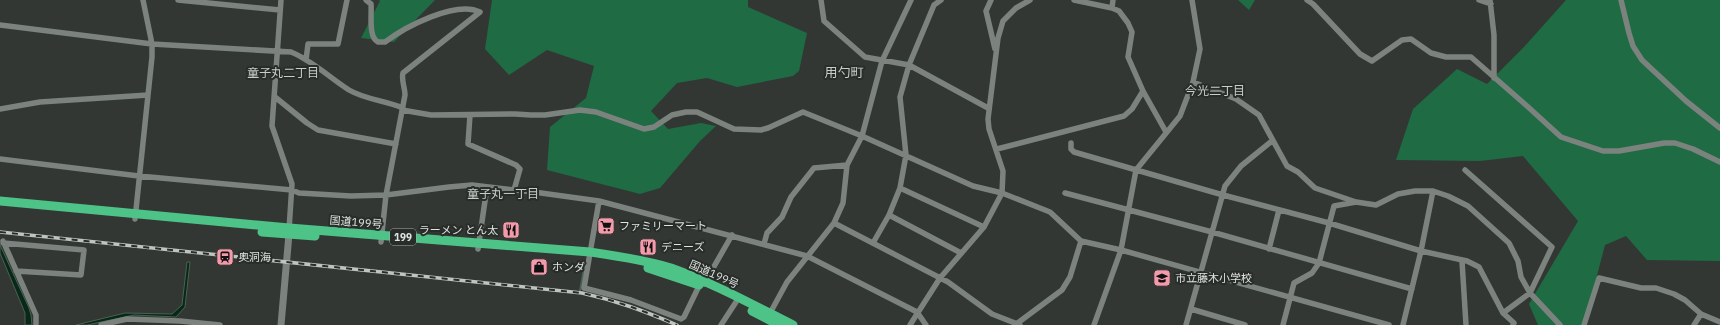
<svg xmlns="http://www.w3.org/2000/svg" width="1720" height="325" viewBox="0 0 1720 325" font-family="'IBM Plex Sans','Noto Sans JP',sans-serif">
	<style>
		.green { fill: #1e6b44 }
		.water { fill: #092918; stroke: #4a6154 }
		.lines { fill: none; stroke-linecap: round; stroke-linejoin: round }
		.stream { stroke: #4a6154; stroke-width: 2 }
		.minor { stroke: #7c837f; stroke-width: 5.5 }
		.tertiary { stroke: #7c837f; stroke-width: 7 }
		.trunk { stroke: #4ec388; stroke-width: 9 }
		.rail-casing { stroke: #c0c4c1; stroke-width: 3.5 }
		.rail { stroke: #282d29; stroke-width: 2; stroke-dasharray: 6; stroke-linecap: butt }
		.labels { text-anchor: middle; stroke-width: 4; stroke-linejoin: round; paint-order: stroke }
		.shield { fill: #282d29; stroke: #a9acaa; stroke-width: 1 }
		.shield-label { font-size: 10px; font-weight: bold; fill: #e0e3e1 }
		.street-label { font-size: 11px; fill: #e0e3e1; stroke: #282d29 }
		.poi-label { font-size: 11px; fill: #e0e3e1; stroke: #282d29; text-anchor: start }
		.neighbourhood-label { font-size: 12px; fill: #c7cec9; stroke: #282d29 }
		.quarter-label { font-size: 13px; fill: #c7cec9; stroke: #282d29 }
	</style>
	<rect width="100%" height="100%" fill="#323733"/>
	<path class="green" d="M379 0H435L394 42 361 38 380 1Z
		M492 0H748V7L807 33 799 71 793 76 737 87 707 78 677 83 651 111 668 129 701 123 716 126 700 141 660 188 640 194 547 170 550 127 586 98 594 66 547 50 509 75 485 49Z
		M1238 0H1255L1249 10Z
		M1566 0H1720V261L1647 260 1626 236 1605 245 1584 325H1538L1529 304 1578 221 1523 156 1480 161 1396 160 1413 109 1457 69 1487 84 1523 48Z"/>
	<path class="water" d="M0 245 29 308 31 315 32 325H25V313L0 253Z
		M187 262H190L185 307 176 317 134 315 87 325H76L125 313 172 314 182 305Z"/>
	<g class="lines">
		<path class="stream" d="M580 291 585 263"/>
		<path class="minor" d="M178 0 280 10
			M281 0 272 126 292 184 289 230
			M366 0 371 4C372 14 368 37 378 42H385C405 27 456 0 480 12L403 73C401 79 405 88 405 95L386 195 381 242
			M821 0 824 21 865 57 909 65 988 108
			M991 0 986 11 995 49
			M1074 0 1112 8 1119 11 1128 23 1132 32 1128 57 1143 91 1166 132
			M1307 0 1313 4 1360 54 1372 61 1402 40 1411 39 1431 53 1446 57H1471L1527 106 1561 137 1603 151H1619L1664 143H1675L1693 149 1720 162
			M1479 0 1491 4
			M1490 0 1494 35V78
			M1621 0 1629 33 1633 46 1642 60 1686 101 1720 128
			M1112 8 1113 0
			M0 25 152 44 291 52C313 61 330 78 349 90 366 100 385 100 403 108
			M306 60 308 44H338L347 0
			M1193 82 1236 99 1259 115 1287 166 1298 172 1315 188 1356 202 1376 205 1398 194 1415 191H1433L1448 196 1468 206 1509 243 1518 261 1521 277 1530 293 1560 325
			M275 97 307 123 318 130 396 144
			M0 109 40 102 148 95
			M402 110 431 115 515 114 531 115H545L580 110 596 112 644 129 654 127 672 115 686 112H697L734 129 761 130 768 128 803 112 862 136 973 186 1002 193 1050 212 1081 241 1121 250 1389 325
			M470 115 468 144 516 165 520 169 514 190
			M1071 143V149L1074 152 1223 195 1329 223 1421 251 1467 261 1479 267 1503 313 1514 323 1513 325
			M997 149 1124 116 1132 109 1143 91
			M0 159 139 176 292 190 299 193 351 196 386 195 449 187 472 185 541 193 599 201 807 256 917 312 926 325
			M1465 170 1552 247 1530 293 1503 313
			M900 188 984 227
			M1065 193 1212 232 1412 289
			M599 201 584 288 631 300 681 319 684 317 699 286
			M889 215 961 253
			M135 219 152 57V44L143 0
			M834 223 948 282 992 314 1020 325
			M3 241 36 315V325
			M3 243 84 250 81 275 16 271
			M873 243 889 215 900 188 906 155 900 97 909 65 934 5 941 0
			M764 244 767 233 782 217 791 197 814 168 847 165
			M478 249 487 187
			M1269 249 1279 210
			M1462 261 1466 325
			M704 284 732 235
			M1191 309 1245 325
			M769 315 787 282 834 223 843 203 847 165 862 136 882 61 911 0
			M101 325 127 319 180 321 220 325
			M721 325 736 302
			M910 325 940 278 984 227 1002 193 1003 171 989 129 988 119 998 38 1003 21 1016 8 1030 0
			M1015 325 1062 290 1070 277 1081 241
			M1094 325 1121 250 1136 170 1180 116 1193 82 1200 49 1192 0
			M1186 325 1225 186 1241 166 1272 141
			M1283 325 1294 283 1312 273 1319 263 1334 206 1356 202
			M1403 325 1421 251 1433 191
			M1584 325 1599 278 1641 288H1656L1674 294 1685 300 1701 314 1720 322
			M1694 325 1701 314"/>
		<path class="tertiary" d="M281 325 289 234"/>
		<path class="trunk" d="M0 201 289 228 590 252C617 256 645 260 671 268 713 283 753 305 793 325
			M262 232 315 236
			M648 268 699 285
			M752 311 779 325"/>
		<defs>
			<path id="rail" d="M0 232 582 293C618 301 644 311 677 325"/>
		</defs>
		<use href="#rail" class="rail-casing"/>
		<use href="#rail" class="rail"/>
	</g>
	<defs>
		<symbol id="supermarket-square" viewBox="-11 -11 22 22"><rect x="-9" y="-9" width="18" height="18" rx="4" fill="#f39aab" stroke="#282d29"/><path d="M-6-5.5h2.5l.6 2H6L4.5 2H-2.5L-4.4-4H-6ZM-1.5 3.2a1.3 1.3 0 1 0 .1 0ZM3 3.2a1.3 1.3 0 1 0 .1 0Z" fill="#111"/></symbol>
		<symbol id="restaurant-square" viewBox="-11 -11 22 22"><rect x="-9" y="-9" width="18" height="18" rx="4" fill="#f39aab" stroke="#282d29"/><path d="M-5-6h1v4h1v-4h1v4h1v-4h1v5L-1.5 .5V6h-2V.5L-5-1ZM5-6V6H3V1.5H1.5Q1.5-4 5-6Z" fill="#111"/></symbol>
		<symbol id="station-square" viewBox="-11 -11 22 22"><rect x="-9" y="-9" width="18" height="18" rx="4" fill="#f39aab" stroke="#282d29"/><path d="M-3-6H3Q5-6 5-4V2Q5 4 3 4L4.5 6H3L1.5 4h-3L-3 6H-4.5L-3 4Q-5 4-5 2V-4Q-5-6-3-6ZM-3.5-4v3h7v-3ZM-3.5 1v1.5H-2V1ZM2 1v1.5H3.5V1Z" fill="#111"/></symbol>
		<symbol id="shop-square" viewBox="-11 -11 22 22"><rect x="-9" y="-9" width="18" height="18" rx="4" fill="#f39aab" stroke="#282d29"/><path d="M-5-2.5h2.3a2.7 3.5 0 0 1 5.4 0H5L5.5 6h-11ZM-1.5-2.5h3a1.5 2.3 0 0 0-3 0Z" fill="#111"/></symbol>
		<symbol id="school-square" viewBox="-11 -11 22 22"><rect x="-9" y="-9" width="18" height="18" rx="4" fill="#f39aab" stroke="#282d29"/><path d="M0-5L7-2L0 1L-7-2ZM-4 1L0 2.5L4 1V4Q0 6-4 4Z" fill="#111"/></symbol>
	</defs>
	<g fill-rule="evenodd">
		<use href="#supermarket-square" x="596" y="216" width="20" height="20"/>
		<use href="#restaurant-square" x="501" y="220" width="20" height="20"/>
		<use href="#restaurant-square" x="638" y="237" width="20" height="20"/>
		<use href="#station-square" x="215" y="247" width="20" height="20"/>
		<use href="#shop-square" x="529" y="257" width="20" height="20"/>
		<use href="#school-square" x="1152" y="268" width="20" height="20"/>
	</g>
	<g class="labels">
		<rect class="shield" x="390" y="229" width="26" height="16" rx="3"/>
		<g class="shield-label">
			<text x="403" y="241">199</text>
		</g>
		<g class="street-label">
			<text transform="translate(356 222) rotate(5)" y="4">国道199号</text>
			<text transform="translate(714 274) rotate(24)" y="4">国道199号</text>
		</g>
		<g class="poi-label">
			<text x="619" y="230">ファミリーマート</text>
			<text x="498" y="234" text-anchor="end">ラーメン とん太</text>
			<text x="661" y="251">デニーズ</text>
			<text x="238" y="261">奥洞海</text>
			<text x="552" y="271">ホンダ</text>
			<text x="1175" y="282">市立藤木小学校</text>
		</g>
		<g class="neighbourhood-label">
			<text x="283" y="77">童子丸二丁目</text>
			<text x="1215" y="95">今光二丁目</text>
			<text x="503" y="198">童子丸一丁目</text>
		</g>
		<g class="quarter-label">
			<text x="844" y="77">用勺町</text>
		</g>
	</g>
</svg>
